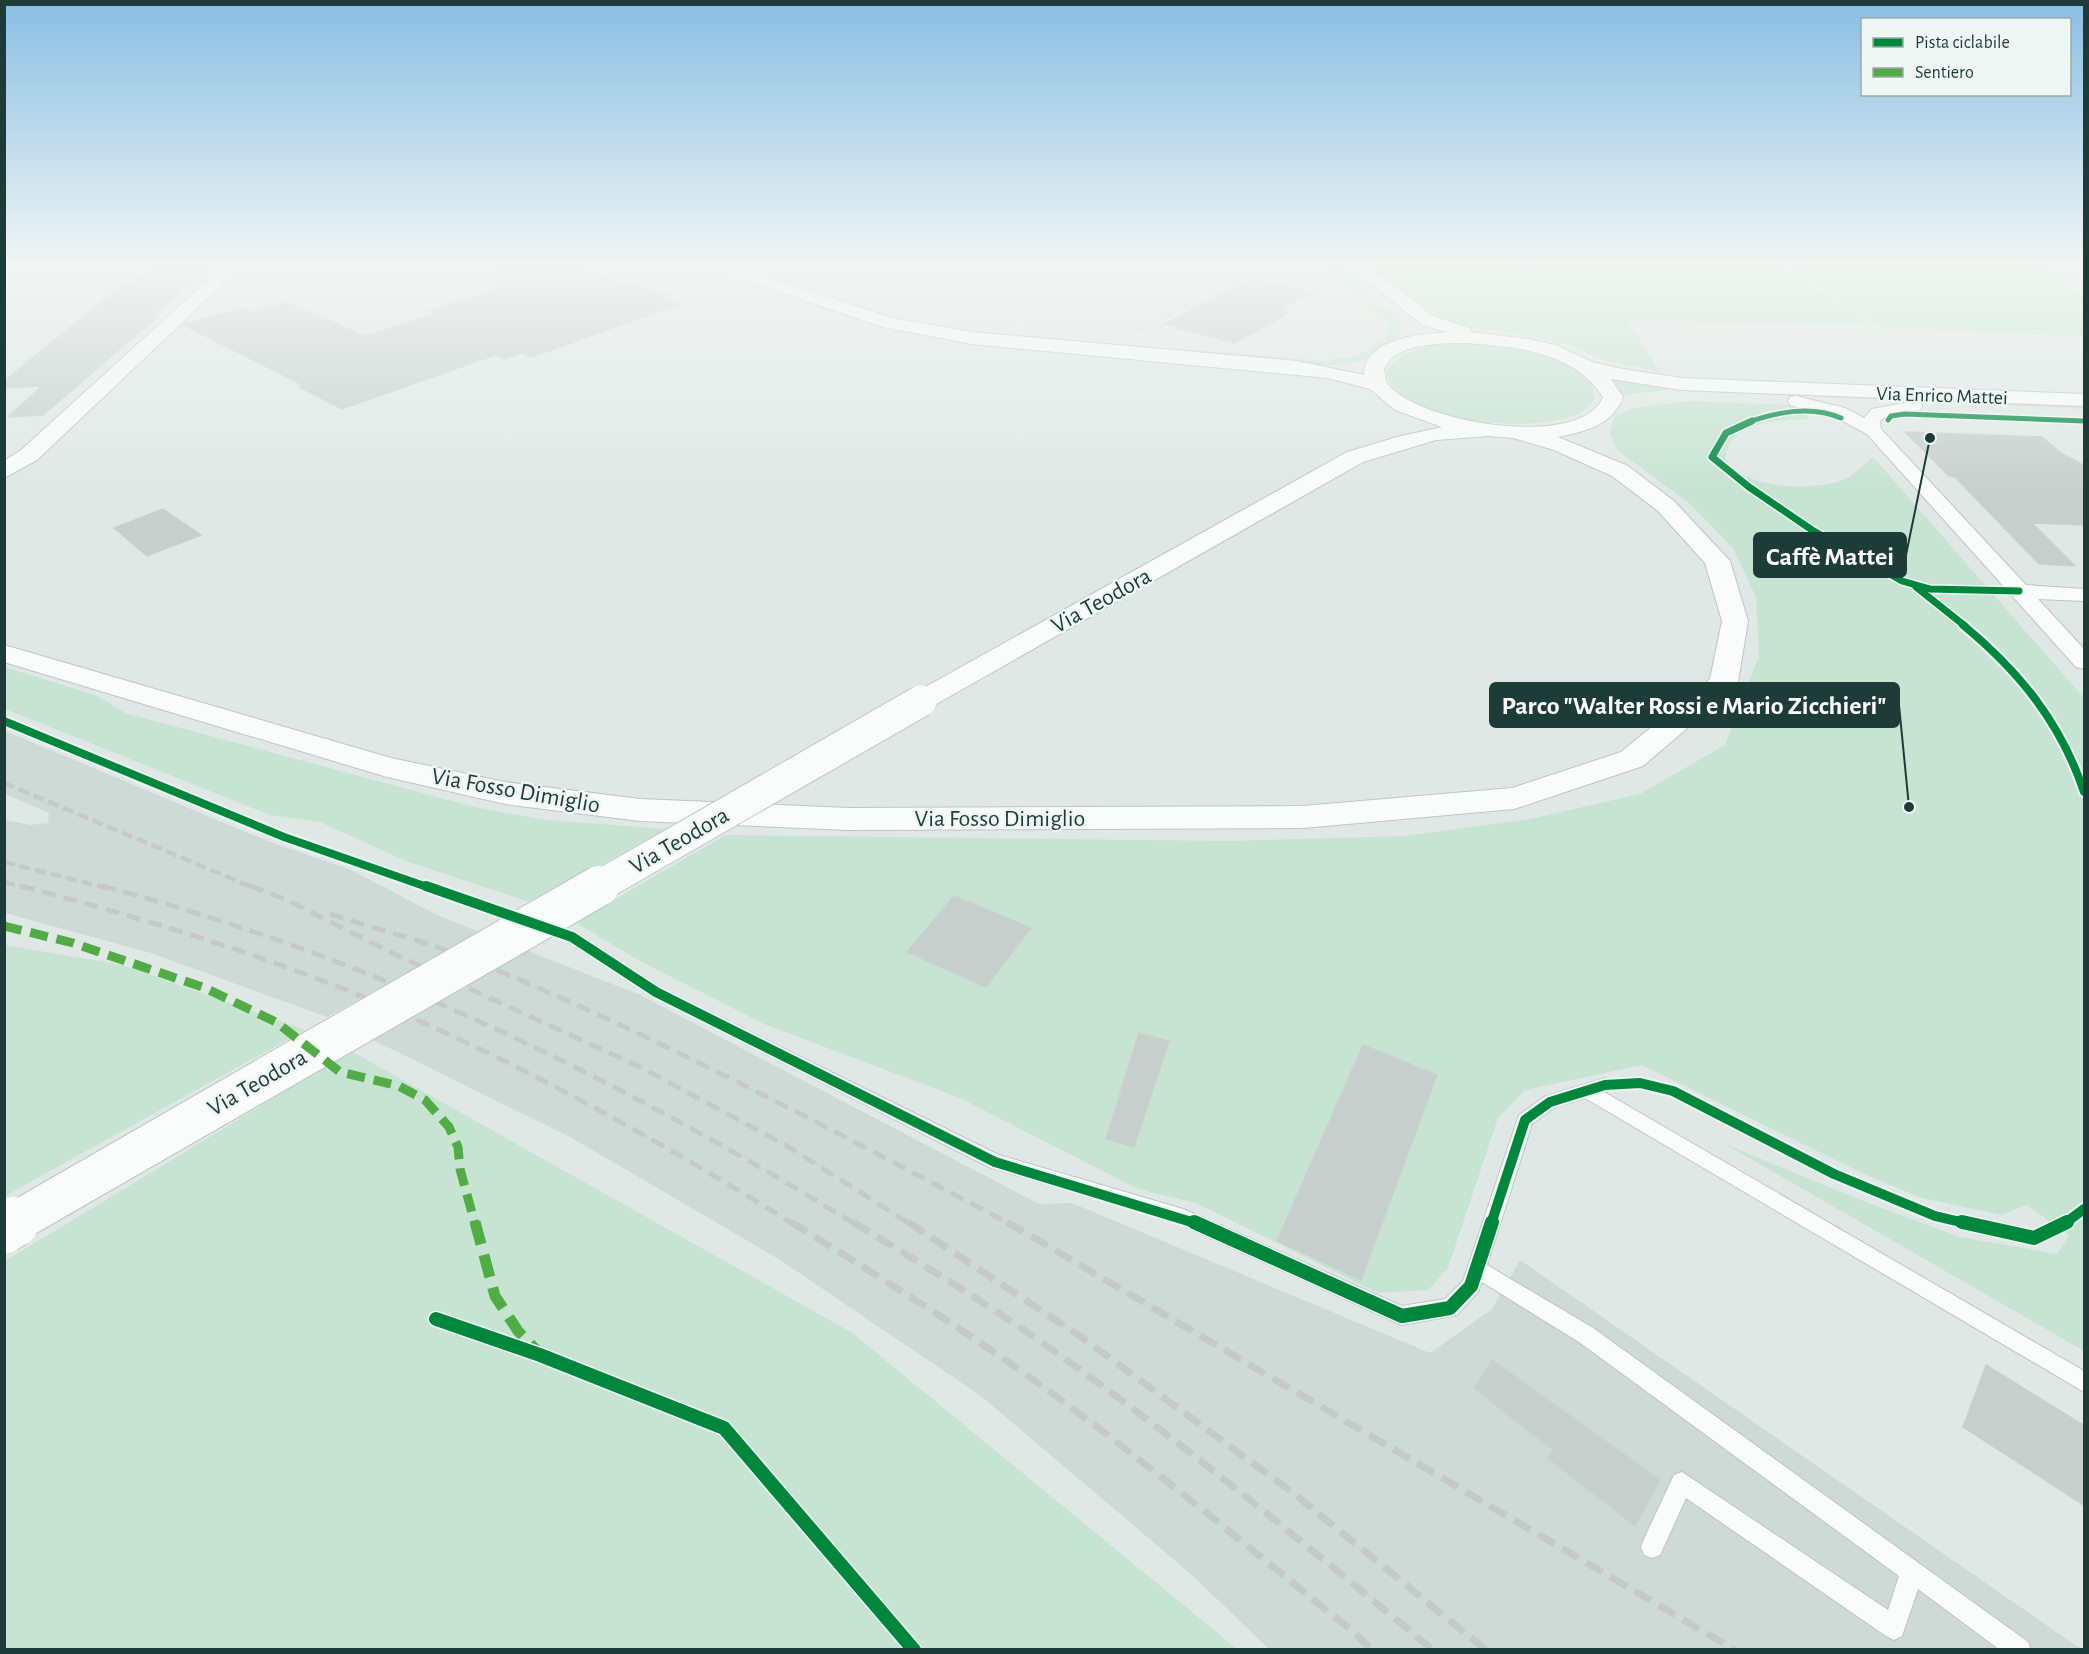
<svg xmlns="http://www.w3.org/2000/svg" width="2089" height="1654" viewBox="0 0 2089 1654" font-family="'Alegreya Sans',sans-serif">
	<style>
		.built { fill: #cddad5 }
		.green { fill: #c7e3d2 }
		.building { fill: #c7cfcc; stroke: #c9d1ce; stroke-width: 1.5 }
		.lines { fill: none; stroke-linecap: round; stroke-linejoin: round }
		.lane-casing { stroke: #bdc5c2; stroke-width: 2 }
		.street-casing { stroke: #bdc5c2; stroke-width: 2 }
		.secondary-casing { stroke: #bcc6c3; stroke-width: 2 }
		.path-far4 { stroke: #bec8c6; stroke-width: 2; stroke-dasharray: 1.5 2; stroke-linecap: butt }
		.path-far3 { stroke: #bec8c6; stroke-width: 3; stroke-dasharray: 2 3; stroke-linecap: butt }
		.path-far2 { stroke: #bec8c6; stroke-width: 4; stroke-dasharray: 3 4.5; stroke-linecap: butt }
		.path-far1 { stroke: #bec8c6; stroke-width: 4.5; stroke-dasharray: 4 5; stroke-linecap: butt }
		.path { stroke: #bec8c6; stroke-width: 6; stroke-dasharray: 4.5 7; stroke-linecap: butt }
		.lane { fill: #fafcfb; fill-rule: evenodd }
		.street { fill: #fafcfb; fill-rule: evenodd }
		.secondary { fill: #fafcfb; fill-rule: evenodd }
		.rail-far2 { stroke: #c5cac9; stroke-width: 4.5; stroke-dasharray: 11 5; stroke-linecap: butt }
		.rail-far1 { stroke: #c5cac9; stroke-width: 5; stroke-dasharray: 14 8; stroke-linecap: butt }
		.rail { stroke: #c5cac9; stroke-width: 7; stroke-dasharray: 19 9; stroke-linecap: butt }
		.secondary-bridge-far2-casing { stroke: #bcc6c3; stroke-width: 33; stroke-linecap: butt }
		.secondary-bridge-far1-casing { stroke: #bcc6c3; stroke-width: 42; stroke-linecap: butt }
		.secondary-bridge-casing { stroke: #bcc6c3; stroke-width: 52; stroke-linecap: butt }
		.secondary-bridge-far2 { stroke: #fafcfb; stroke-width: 31 }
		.secondary-bridge-far1 { stroke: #fafcfb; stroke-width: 40 }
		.secondary-bridge { stroke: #fafcfb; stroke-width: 50 }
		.quiet-far1 { stroke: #52ac45; stroke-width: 9; stroke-dasharray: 18 9; stroke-linecap: butt }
		.quiet { stroke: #52ac45; stroke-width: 11; stroke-dasharray: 23 11; stroke-linecap: butt }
		.cycleway-far4-casing { stroke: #eef7f3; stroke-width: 8 }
		.cycleway-far3-casing { stroke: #eef7f3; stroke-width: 10 }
		.cycleway-far2-casing { stroke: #eef7f3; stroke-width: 12 }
		.cycleway-far1-casing { stroke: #eef7f3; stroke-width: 14 }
		.cycleway-casing { stroke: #eef7f3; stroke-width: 17 }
		.cycleway-far4 { stroke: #00873e; stroke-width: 5 }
		.cycleway-far3 { stroke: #00873e; stroke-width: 7 }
		.cycleway-far2 { stroke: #00873e; stroke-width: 8 }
		.cycleway-far1 { stroke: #00873e; stroke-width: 10 }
		.cycleway { stroke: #00873e; stroke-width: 14 }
		.labels { text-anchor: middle; stroke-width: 5; stroke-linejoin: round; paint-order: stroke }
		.far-street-label { font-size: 20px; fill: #1d3c37; stroke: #eef7f3 }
		.street-label { font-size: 24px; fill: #1d3c37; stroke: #eef7f3 }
		.leader { fill: none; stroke: #1d3c37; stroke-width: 2 }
		.callout-dot { fill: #1d3c37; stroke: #eef7f3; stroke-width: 2 }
		.callout { fill: #1d3c37; stroke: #1d3c37; stroke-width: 2 }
		.callout-label { font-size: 26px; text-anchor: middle; font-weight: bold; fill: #fff }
	</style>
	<rect width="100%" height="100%" fill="#e0e8e5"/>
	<path class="built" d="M5 731 270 842 349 869 437 915 480 932 327 1017 151 953 5 913V820L30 825 48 823 49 813 5 794Z
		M526 950 640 995 1039 1204 1072 1203 1430 1353 1492 1309 1520 1260 2081 1649H1269L1192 1575 981 1396 780 1260 572 1138 371 1039Z"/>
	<path class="green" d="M1316 263H1333L1367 291 1353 290Z
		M1363 263H1775L1872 324 1628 321 1660 372 1604 360 1562 343 1520 334 1470 327 1442 318Z
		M1788 263H2035L2084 298V336L1881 327 1801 276Z
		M1361 298 1390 310 1400 325C1401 339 1391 342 1381 348 1375 351 1371 357 1366 359 1334 375 1223 355 1185 349L1323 361 1358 356 1388 335 1390 325Z
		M1467 343C1498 345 1576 353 1592 386 1594 389 1593 396 1594 400 1590 404 1586 410 1581 413 1541 433 1415 426 1390 383 1388 380 1387 374 1387 370 1405 344 1437 344 1467 343Z
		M1612 377 1677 387 2084 404V409L1668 390 1619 395Z
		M1690 401 1794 405 1810 419C1786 420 1750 420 1732 440 1729 444 1727 453 1725 458 1744 490 1810 491 1843 480 1853 476 1864 464 1873 457L2084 698V1351L1725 1144 1863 1201 1960 1237 2057 1254 2069 1236 2027 1205 2001 1215 1919 1197 1858 1171 1642 1065 1525 1090 1498 1118 1448 1268 1428 1290 1378 1293 1196 1203 1138 1189 960 1098 764 1024 638 960 575 922 726 835 1228 841 1406 836 1530 819 1640 794 1725 745 1759 656 1756 597 1733 548 1688 502 1617 450 1610 433 1614 417 1633 408Z
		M4 667 98 696 125 713 474 807 547 820 666 829 533 903 406 861 320 822 270 815 5 709Z
		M5 945 123 965 305 1030 5 1196Z
		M351 1051 851 1332 1237 1649 5 1650V1261Z"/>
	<path class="building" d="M169 263H213L151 317H157L43 415 8 417 42 386 4 388V381L121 286 131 284 151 268 164 267Z
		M521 263H563L623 284 628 282 670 296 664 298 680 304 532 357 520 353 504 359 495 355 342 409 299 387 303 385 183 325 244 308 252 312 286 302 365 336 436 314 430 311 505 287 477 277Z
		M1252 278 1311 292 1279 310 1289 313 1235 343 1164 324Z
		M1905 432 2042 437 2061 453 2085 466V525L2032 523 2075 566 2039 564 1955 477 1949 476Z
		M163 509 201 535 147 556 114 528Z
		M954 896 1031 928 986 987 907 952Z
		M1139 1033 1169 1041 1134 1147 1106 1139Z
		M1363 1045 1437 1075 1361 1280 1277 1241Z
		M1492 1360 1660 1480 1635 1526 1548 1458 1553 1450 1474 1388Z
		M1986 1365 2085 1426V1506L1963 1427Z"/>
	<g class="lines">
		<defs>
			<path id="lane" d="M4 717 289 834 577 933 661 988 999 1155 1183 1209 1402 1306 1445 1299 1463 1281 1519 1115 1544 1097 1605 1078 1611 1080 1613 1085 1611 1090 1604 1092 2084 1371V1392L1585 1098 1555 1107 1532 1124 1487 1265 1593 1328 2028 1642 2031 1650H2000L1918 1589 1902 1636 1894 1640 1886 1636 1686 1498 1660 1555 1652 1558 1644 1555 1641 1547 1644 1539 1674 1475 1682 1472 1888 1610 1899 1576 1579 1342 1482 1282 1478 1292 1457 1315 1402 1325 1180 1224 989 1167 651 996 567 941 279 840 4 726Z"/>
			<path id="street" d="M1796 396 1845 408 1864 418 1872 409 1914 401 1920 402 1922 406 1920 410 1884 417 1880 421 1881 429 2026 585 2084 589V601L2038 599 2084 649V669L2076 667 1867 434 1833 416 1790 405 1788 401 1790 397Z"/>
			<path id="secondary" d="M227 263H245L37 460 4 478V461L21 450Z
				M701 263H725L892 318 972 332 1297 361 1364 375C1365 339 1419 334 1446 332L1423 325 1344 263H1362L1435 317 1470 328 1472 332 1528 339 1556 345 1592 362 1617 368 1682 378 2084 394V406L1682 390 1611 379 1623 397C1612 426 1586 431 1558 437L1628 466 1674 501 1730 561 1748 621 1738 682 1734 688 1643 766 1514 809 1303 828 849 830 640 821 505 804 387 777 4 662V645L391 758 505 782 640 799 849 808 1303 806 1512 788 1621 752 1710 679 1722 621 1705 563 1658 511 1612 476 1554 450 1513 438 1489 436 1436 440 1363 462 931 707 921 710 911 707 906 701 911 695 1347 452 1397 437 1442 427 1395 410 1370 389 1328 378 972 344 883 327 703 266ZM1467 343C1517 347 1573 351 1603 397 1582 451 1414 423 1386 382L1384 369C1397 341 1441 344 1467 343Z"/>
		</defs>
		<use href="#lane" class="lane-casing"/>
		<use href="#street" class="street-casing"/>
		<use href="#secondary" class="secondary-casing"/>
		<path class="path-far4" d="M1271 263 1264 267 1325 284 1312 295
			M1154 324 1163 327
			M1136 331 1264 267
			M1750 422 1782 415"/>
		<path class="path-far3" d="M1755 421C1734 427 1721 437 1712 457L1722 468 1864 560 1916 587 1986 590
			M1916 587 1965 626"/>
		<path class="path-far2" d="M1964 625C2020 670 2061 723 2084 792"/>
		<path class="path-far1" d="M1627 1084C1677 1080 1783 1149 1832 1173 1875 1194 1922 1213 1969 1224
			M2064 1224 2084 1209"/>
		<path class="path" d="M1962 1222 2034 1238 2067 1222
			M436 1319 540 1355 724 1428 914 1650"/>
		<use href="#lane" class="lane"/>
		<use href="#street" class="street"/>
		<use href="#secondary" class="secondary"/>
		<path class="rail-far2" d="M4 783 254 888
			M4 862 107 888
			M4 882 27 888"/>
		<path class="rail-far1" d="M21 886C136 916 251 951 361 996 512 1058 655 1138 793 1224
			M102 886C378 959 613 1076 855 1224
			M250 886 287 900 392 953 640 1067 789 1147 910 1224
			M330 914C381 931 436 944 485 965 665 1040 838 1133 1010 1224"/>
		<path class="rail" d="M791 1222C881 1278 972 1334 1057 1397 1157 1471 1253 1551 1350 1629L1372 1650
			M853 1222C917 1261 983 1301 1044 1344 1179 1439 1306 1545 1433 1650
			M908 1222 1084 1339 1292 1492 1486 1650
			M1007 1222 1735 1650"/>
		<defs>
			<path id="secondary-bridge-far2" d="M596 888 921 701"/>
			<path id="secondary-bridge-far1" d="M12 1224 599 886"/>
			<path id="secondary-bridge" d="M4 1228 14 1222"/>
		</defs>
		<use href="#secondary-bridge-far2" class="secondary-bridge-far2-casing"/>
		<use href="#secondary-bridge-far1" class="secondary-bridge-far1-casing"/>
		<use href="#secondary-bridge" class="secondary-bridge-casing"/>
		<use href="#secondary-bridge-far2" class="secondary-bridge-far2"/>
		<use href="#secondary-bridge-far1" class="secondary-bridge-far1"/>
		<use href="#secondary-bridge" class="secondary-bridge"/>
		<path class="quiet-far1" d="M4 926 73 943 205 988 276 1022 340 1072 399 1086 425 1100 449 1127 458 1147 460 1169 475 1224"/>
		<path class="quiet" d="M475 1222 495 1296 518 1331 537 1351"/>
		<defs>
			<path id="cycleway-far4" d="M1888 420 1891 416 1905 414 2084 421
				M1748 422C1778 412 1811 405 1841 418"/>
			<path id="cycleway-far3" d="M1752 421 1726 433 1712 457 1749 487 1812 530 1902 581 1930 589 2019 591
				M1916 587 1965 626"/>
			<path id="cycleway-far2" d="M1963 625C2019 671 2061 723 2084 792
				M4 721 284 837 430 888"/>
			<path id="cycleway-far1" d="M426 886 572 937 656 992 995 1162 1198 1224
				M1491 1224 1525 1120 1550 1102 1605 1085 1640 1083 1673 1091 1834 1174 1935 1216 1969 1224
				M2064 1224 2084 1209"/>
			<path id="cycleway" d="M1194 1222 1402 1316 1450 1308 1471 1286 1492 1222
				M1962 1222 2034 1238 2067 1222
				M436 1319 540 1355 724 1428 914 1650"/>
		</defs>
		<use href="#cycleway-far4" class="cycleway-far4-casing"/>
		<use href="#cycleway-far3" class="cycleway-far3-casing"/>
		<use href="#cycleway-far2" class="cycleway-far2-casing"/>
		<use href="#cycleway-far1" class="cycleway-far1-casing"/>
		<use href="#cycleway" class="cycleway-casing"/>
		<use href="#cycleway-far4" class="cycleway-far4"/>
		<use href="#cycleway-far3" class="cycleway-far3"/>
		<use href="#cycleway-far2" class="cycleway-far2"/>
		<use href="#cycleway-far1" class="cycleway-far1"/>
		<use href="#cycleway" class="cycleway"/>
	</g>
	<linearGradient id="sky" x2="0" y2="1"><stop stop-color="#89bee3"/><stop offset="0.53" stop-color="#f1f5f3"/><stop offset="1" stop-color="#f1f5f3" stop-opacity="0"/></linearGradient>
	<rect width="2089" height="495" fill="url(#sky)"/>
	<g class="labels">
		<g class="far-street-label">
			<text transform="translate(1942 395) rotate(2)" y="7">Via Enrico Mattei</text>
		</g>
		<g class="street-label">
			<text transform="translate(1101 600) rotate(-29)" y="8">Via Teodora</text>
			<text transform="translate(516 790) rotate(10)" y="8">Via Fosso Dimiglio</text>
			<text x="1000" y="826">Via Fosso Dimiglio</text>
			<text transform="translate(679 840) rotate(-30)" y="8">Via Teodora</text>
			<text transform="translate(257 1082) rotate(-30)" y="8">Via Teodora</text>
		</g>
	</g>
	<path class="leader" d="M1930 438L1906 555M1909 807L1899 705"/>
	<g class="callout-dot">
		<circle cx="1930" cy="438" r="6"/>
		<circle cx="1909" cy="807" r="6"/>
	</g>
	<g class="callout">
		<rect x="1754" y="533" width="152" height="44" rx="6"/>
		<rect x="1490" y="683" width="409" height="44" rx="6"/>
	</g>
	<g class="callout-label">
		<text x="1830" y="565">Caffè Mattei</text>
		<text x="1694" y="714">Parco "Walter Rossi e Mario Zicchieri"</text>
	</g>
	<rect width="2089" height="1654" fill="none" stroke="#1d3c37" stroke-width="12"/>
	<rect x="1861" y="18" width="210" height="78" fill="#eef7f3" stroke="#9aaca8" stroke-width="1.5"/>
	<rect x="1873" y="38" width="30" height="9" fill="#00873e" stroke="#9aaca8" stroke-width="1.5"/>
	<text x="1915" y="48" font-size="18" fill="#1d3c37">Pista ciclabile</text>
	<rect x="1873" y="68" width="30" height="9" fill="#52ac45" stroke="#9aaca8" stroke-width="1.5"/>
	<text x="1915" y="78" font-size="18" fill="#1d3c37">Sentiero</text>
</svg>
